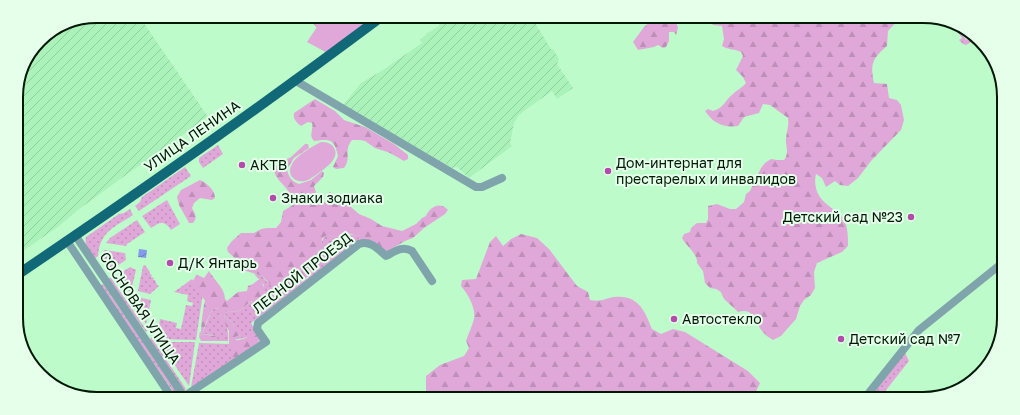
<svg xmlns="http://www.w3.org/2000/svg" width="1020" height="415" viewBox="0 0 1020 415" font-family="'Golos Text',sans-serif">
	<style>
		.industrial { fill: url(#industrial-furrows) }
		.grass { fill: url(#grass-dots) }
		.forest { fill: url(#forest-firs) }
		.green { fill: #e0a8d9 }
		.water { fill: url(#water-waves) }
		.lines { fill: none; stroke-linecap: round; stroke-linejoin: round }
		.minor { stroke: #7fa4ab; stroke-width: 8 }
		.major { stroke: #116977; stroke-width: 10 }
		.poi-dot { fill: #b44aac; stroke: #e6ffeb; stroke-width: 1.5 }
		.labels { text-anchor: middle; stroke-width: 4; stroke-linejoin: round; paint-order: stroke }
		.street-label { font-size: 14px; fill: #011807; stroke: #e6ffeb }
		.poi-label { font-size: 14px; fill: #011807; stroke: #e6ffeb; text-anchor: start }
		.rim { fill: none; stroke: #011807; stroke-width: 2 }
	</style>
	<defs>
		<pattern id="industrial-furrows" width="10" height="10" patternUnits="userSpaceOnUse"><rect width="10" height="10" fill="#abf1ba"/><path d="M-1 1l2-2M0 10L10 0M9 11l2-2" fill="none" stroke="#91ce9e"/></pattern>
		<pattern id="grass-dots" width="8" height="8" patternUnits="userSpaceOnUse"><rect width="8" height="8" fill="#e0a8d9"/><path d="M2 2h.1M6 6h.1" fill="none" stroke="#be90b9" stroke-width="1.8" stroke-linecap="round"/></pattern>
		<pattern id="forest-firs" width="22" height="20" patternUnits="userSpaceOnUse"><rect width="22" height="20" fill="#e0a8d9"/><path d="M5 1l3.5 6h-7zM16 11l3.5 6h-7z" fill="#be90b9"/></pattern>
		<pattern id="water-waves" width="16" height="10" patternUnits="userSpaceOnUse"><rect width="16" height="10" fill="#839bea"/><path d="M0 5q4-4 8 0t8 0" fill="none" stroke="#697dbc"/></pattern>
	</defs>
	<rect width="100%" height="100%" fill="#bdfcca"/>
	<path class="industrial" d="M97 16H139L208 117 123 177 78 210 59 226 17 255 16 91 24 61 43 36 66 22Z
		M441 18H532L551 49H553L559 59 557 64 573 88 557 99 552 91 524 111 519 115 514 123 510 143 512 146 469 178 457 167 452 168 343 105 361 83 383 70 422 43 420 40 426 35V34L439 26Z"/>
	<path class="grass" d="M949 21 957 25 966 40 972 37 974 40 966 45 963 44 959 40 962 38Z
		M218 145 223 154 203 168 199 162V158Z
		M185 167 191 176 139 211 135 206 140 202 142 197Z
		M167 200 180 224 171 230C165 220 159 222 151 228L142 216Z
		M130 209 133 215C115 227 100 231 98 256L94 259C90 252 84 245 86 237L119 214 124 213Z
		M137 220 145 232 127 244 126 246 106 243 110 238Z
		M343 234C349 235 357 233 360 240L251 323 263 342H259L257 335 234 340 235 337 241 335 234 328 233 322 225 318 224 315 229 311C232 311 236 312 239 311 244 308 247 303 253 301L255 303C263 299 263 292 264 285L254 274 262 276 267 282 279 286 281 289 295 287 301 282 308 278 315 268C313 261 312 258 315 252L318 250 325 235H329L336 239Z
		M104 250 125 253 126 260 111 270 103 259Z
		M145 265 150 272V274L152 275 151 277 154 278 153 280H155L157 285 159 286 150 294 138 291 143 266Z
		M130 267 136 270 131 291 124 290 115 277Z
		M111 278 147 331 146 332 108 279Z
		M192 279 203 293 196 340 156 339 152 332 153 326H159L160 319 177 323 176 328 181 329 186 305 192 306 193 303 187 301 188 295 174 292Z
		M103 284 176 391 174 393 100 286Z
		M137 297 151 300 146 324 132 302Z
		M214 308 219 309V315L222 319 225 320C227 328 229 333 228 341H213L215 340 213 335 202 334 199 337 200 331 201 333 203 332C205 328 211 310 214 308Z
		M151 337 186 389 184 391 150 340Z
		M159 342H195L189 386Z
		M199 343 260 345 191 387Z
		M905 353 909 361 879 399H869Z"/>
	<path class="forest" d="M305 17H329L318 29 311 21Z
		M653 19H675L678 28 676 35 674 32H669V41L666 47 663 48 658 45 654 47 638 50 633 42 644 27Z
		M708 19H767L771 23 790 20H898L888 31 887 46C872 59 870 64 874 83L887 84 889 98 897 100 901 105 904 120 901 130 871 161 858 178 848 186 840 185 835 181 826 187 822 178 816 174C813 187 818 198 829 206 834 210 840 213 843 218 848 226 848 236 848 246L842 252 817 263 814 272 815 288 811 295 804 300 800 306 796 319 781 336 773 340C770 338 765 335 763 332 754 323 755 307 738 312L736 310 724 299 721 292 716 289 710 288 705 283 703 271 697 263C698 254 686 246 682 238L684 234 690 232 691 228 697 223H706L708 219V206L717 204 730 209H736L744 202 746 194 750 191 761 168 765 163 771 159 777 160H784C790 152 785 146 786 138 787 130 789 126 788 118L770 105 763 104 759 113 744 117 738 126C723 128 713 123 705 111L708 109 713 111C725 107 724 101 733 94 737 90 742 88 746 83L743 77 736 70 743 56 741 52C735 49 728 50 722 46L724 39 722 26 713 25Z
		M315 99 335 111 344 120 365 127 394 144 408 155V159L404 161 390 153 375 148 365 141 360 140H352C343 151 352 158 344 168L336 169 333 167 338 156C334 138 330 139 314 141 308 135 314 130 312 123L308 122 301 126C296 122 293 119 294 113Z
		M305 144H308L309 148 294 158 287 169C288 176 292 182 299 184L311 180 322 171 324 173 323 177 314 186 318 199 321 202H325L327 194 330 192 347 201 352 208 359 214 371 219 382 226 402 231 416 224 422 218 426 216C430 207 440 201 448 210L445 214 424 228 413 238 405 241 386 252 360 240C357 234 347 232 342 235 340 236 338 238 336 239L329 235 325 236 322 239 321 247C316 252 313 252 313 260L315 263C315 275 308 276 300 282 295 287 292 292 285 292L279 286 270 284 262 276 243 270 237 260 228 252 227 248 231 242 241 233H254L261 229 267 228H276L281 222 283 211 293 205C292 186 275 183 274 169L277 165 291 157Z
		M200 180C207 183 215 190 215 198L212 200 200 198 194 203 192 208C195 214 198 217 193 223H189L179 205 177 197 181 190Z
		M521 234 537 238 549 249 577 286 588 292 590 300C601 302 603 299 614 297 638 294 645 311 652 329L661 334 673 329 685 332 748 371 760 383 753 398 426 396V376L440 365 464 356 469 348 466 341C468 334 472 327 474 319 476 308 468 294 461 286L462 280 476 279 490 242 496 236 503 246 511 239Z
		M209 271C214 280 225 288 225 299L227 301 238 292 247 291 248 286 253 284 258 280H261L265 290 259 301 260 304 258 306H256L255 303 252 301C247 303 244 308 239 311 236 312 232 311 229 311L224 315 225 318 233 322 234 328 240 330 242 332 241 335 235 337V340C239 341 250 337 252 334L255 333 257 335 259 342C253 350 248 348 241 353 238 356 237 358 233 359L231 356 233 351 229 344V331L226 326 225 321 222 319 219 315V309L214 308C211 310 204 328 203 332L201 333C201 326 203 307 205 301 202 294 194 290 192 283L196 275H198L204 278Z
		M202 334 215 336 217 339 213 341H201L199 337Z"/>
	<path class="green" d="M315 17H381L331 55 307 42 321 21Z
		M321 142C326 142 332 143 334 148 342 160 318 173 310 179 298 186 285 176 292 164 296 156 313 146 321 142Z"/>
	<path class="water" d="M139 249 147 250 146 258 138 257Z"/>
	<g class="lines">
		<path class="minor" d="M296 81 476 187H482L502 178
			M75 235 183 395
			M67 241 170 395
			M186 395 266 342 257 329 258 323 359 244C370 240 378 249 386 256 394 252 402 245 412 251L432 281
			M864 399 919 330 1001 264"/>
		<path class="major" d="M17 275C140 192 262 106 381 17"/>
	</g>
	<g class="poi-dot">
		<circle cx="242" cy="165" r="4"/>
		<circle cx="608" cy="171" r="4"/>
		<circle cx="273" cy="198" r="4"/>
		<circle cx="911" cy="217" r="4"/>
		<circle cx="170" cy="263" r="4"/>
		<circle cx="674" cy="319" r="4"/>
		<circle cx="841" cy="339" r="4"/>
	</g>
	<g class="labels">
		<g class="street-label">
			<text transform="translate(192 136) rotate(-35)" y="5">УЛИЦА ЛЕНИНА</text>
			<text transform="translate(302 273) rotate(-38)" y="5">ЛЕСНОЙ ПРОЕЗД</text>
			<text transform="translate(140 308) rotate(56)" y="5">СОСНОВАЯ УЛИЦА</text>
		</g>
		<g class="poi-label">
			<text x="616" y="168">Дом-интернат для<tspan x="616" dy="16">престарелых и инвалидов</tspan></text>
			<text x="250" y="170">АКТВ</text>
			<text x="281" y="203">Знаки зодиака</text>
			<text x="903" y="222" text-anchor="end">Детский сад №23</text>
			<text x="178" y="268">Д/К Янтарь</text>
			<text x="682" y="324">Автостекло</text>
			<text x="849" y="344">Детский сад №7</text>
		</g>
	</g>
	<path d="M0 0H1020V415H0ZM97 23H923A74 74 0 0 1 997 97V318A74 74 0 0 1 923 392H97A74 74 0 0 1 23 318V97A74 74 0 0 1 97 23Z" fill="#e6ffeb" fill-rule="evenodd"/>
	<path class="rim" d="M97 23H923A74 74 0 0 1 997 97V318A74 74 0 0 1 923 392H97A74 74 0 0 1 23 318V97A74 74 0 0 1 97 23Z"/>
</svg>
